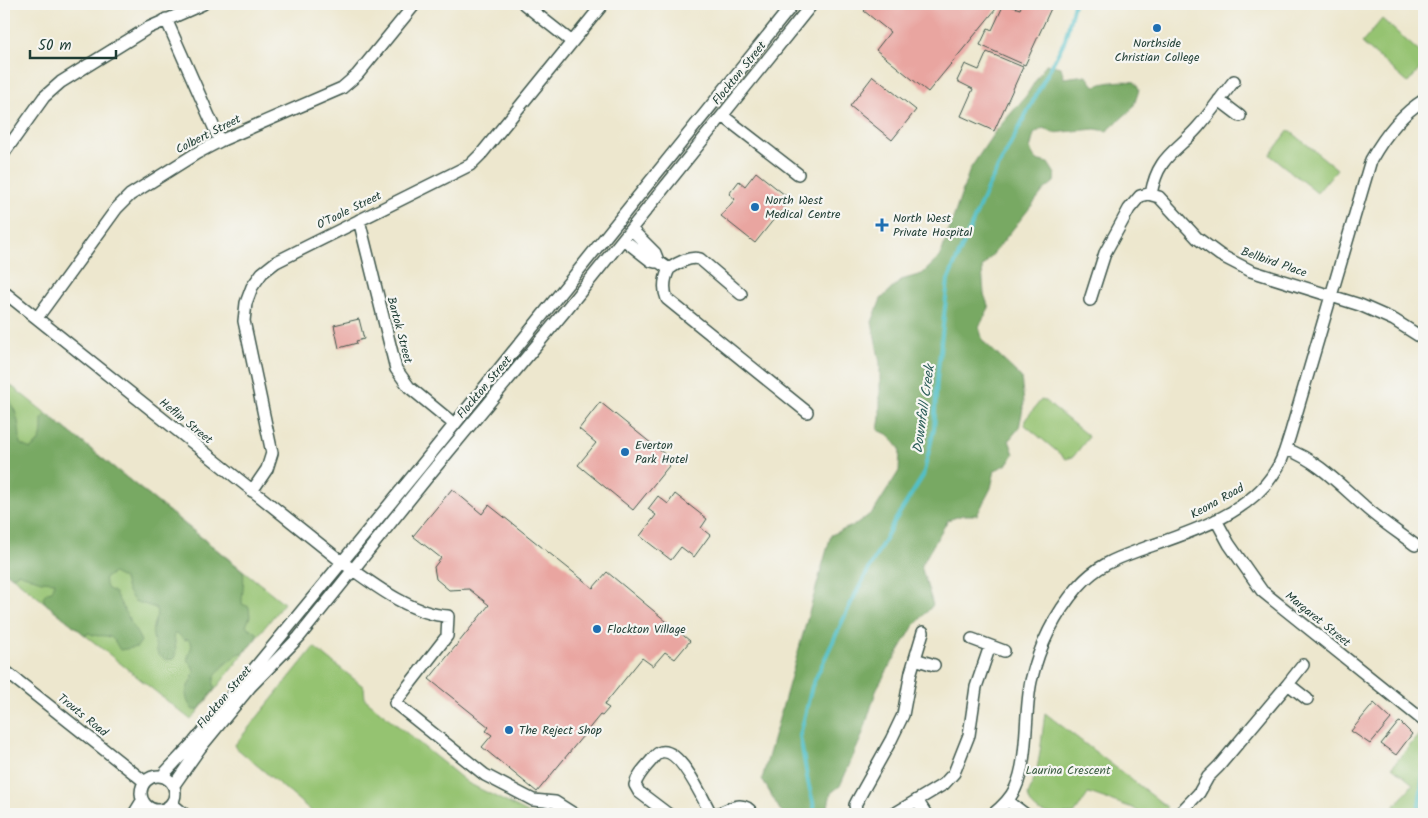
<svg xmlns="http://www.w3.org/2000/svg" width="1428" height="818" viewBox="0 0 1428 818" font-family="Kalam,sans-serif">
	<style>
		.green { fill: #95c371; stroke: #5a8052 }
		.forest { fill: #78a963; stroke: #4c734c }
		.lines { fill: none; stroke-linecap: round; stroke-linejoin: round }
		.stream { stroke: #52c0c7; stroke-width: 4 }
		.building { fill: #e9a5a0 }
		.minor-casing { stroke: #3e564b; stroke-width: 14 }
		.minor { stroke: #fff; stroke-width: 11 }
		.poi-dot { fill: #1f6fb2; stroke: #f6f6f2; stroke-width: 2 }
		.labels { text-anchor: middle; stroke-width: 4.5; stroke-linejoin: round; paint-order: stroke }
		.poi-label { font-size: 12px; fill: #1f3d34; stroke: #f6f6f2; text-anchor: start }
		.street-label { font-size: 12px; fill: #1f3d34; stroke: #f6f6f2 }
		.park-label { font-size: 12px; fill: #3c5e43; stroke: #f6f6f2 }
		.water-label { font-size: 14px; font-style: italic; fill: #2c5e59; stroke: #f6f6f2 }
	</style>
	<rect width="100%" height="100%" fill="#f6f6f2"/>
	<filter id="ink" filterUnits="userSpaceOnUse"><feTurbulence type="fractalNoise" baseFrequency=".02" numOctaves="2"/><feDisplacementMap in="SourceGraphic" scale="10" xChannelSelector="R" yChannelSelector="G"/><feConvolveMatrix kernelMatrix="1 2 1 2 8 2 1 2 1" color-interpolation-filters="sRGB"/></filter>
	<filter id="wash" filterUnits="userSpaceOnUse"><feTurbulence type="fractalNoise" baseFrequency=".0096" numOctaves="4" result="noise"/><feDisplacementMap in="SourceGraphic" scale="20" xChannelSelector="R" yChannelSelector="G"/><feGaussianBlur stdDeviation="1.12" result="paint"/><feColorMatrix in="noise" values="0 0 0 0 0 0 0 0 0 0 0 0 0 0 0 0 0 1.4 0 .05"/><feComposite in="paint" operator="in"/></filter>
	<g filter="url(#wash)">
		<rect width="100%" height="100%" fill="#ede7ce"/>
		<path class="green" d="M1382 19 1424 56V64L1408 83 1362 43Z
			M1289 130 1337 169 1317 193 1270 155Z
			M4 380 284 603 191 720 4 570Z
			M1041 400 1045 401 1087 435 1088 438 1073 457 1066 459 1025 425V420Z
			M314 647 364 687 365 699 468 783 530 814H315L234 746Z
			M1045 713 1167 807 1162 814H1142L1133 808 1089 793 1074 814C1054 814 1033 818 1028 795 1040 770 1041 741 1045 713Z
			M1421 732 1424 734V814H1388L1413 784 1392 767Z"/>
		<path class="forest" d="M1046 64 1061 67 1064 78 1086 75 1094 86C1108 82 1120 80 1135 82L1139 90 1133 108 1107 131 1095 129 1053 133 1043 128 1034 134 1030 149 1036 160 1048 163 1055 174 1054 182 1044 190 982 268 984 294 989 308 979 327 983 341 1021 377 1024 403 1019 428 1009 440 1014 454 1006 465 995 470 991 488 977 515H963L948 520 921 566 933 605 913 627 877 688 862 736 840 786 831 793 828 806 834 814H785L780 810 762 779 831 535 857 524 874 511 899 471 900 449 889 435 878 430 880 418V363L872 322 881 299 901 280 922 274 940 257 970 169 994 133 1026 96Z
			M4 382C6 392 10 399 14 409 19 420 20 432 20 444L30 449C43 441 42 433 42 419L47 414 243 571C245 582 242 592 242 604L249 607 250 617 246 626 257 633V637L244 653H239C229 661 208 675 215 689L198 710H193C172 684 208 678 187 660L192 645 188 639 184 640 177 633 174 634 176 651 174 659 167 660 158 655C156 647 151 635 153 627 155 617 158 619 156 608L134 601 127 590 124 579 113 573 104 579 107 588 115 593 141 641 137 647 120 650C117 646 115 639 110 637 102 634 96 638 89 633L85 635 45 603 43 597 47 592 52 591 55 582 41 581 18 573 12 577 4 570Z"/>
		<g class="lines">
			<path class="stream" d="M816 814 808 782 800 736 812 686 852 601 894 522 923 476 934 429 937 379 948 280 987 189 1065 40 1074 4
				M1420 814 1419 805 1424 767"/>
		</g>
		<g id="blocks">
			<path class="building" d="M870 4H1000L928 92 876 50 890 32 864 11Z
				M1004 4 1020 9 1022 4H1053L1025 65 980 45 988 28 992 30Z
				M987 52 1023 67 994 131 961 116 973 89 957 81 965 64 979 70Z
				M873 76 916 110 892 140 850 106Z
				M756 172 790 199 755 243 721 216 735 199 729 194 739 181 745 186Z
				M359 319 364 339 356 341 357 343 339 348 334 325Z
				M600 402 673 461 633 510 578 465 596 443 579 429Z
				M452 489 482 514 489 505 593 588 607 572 690 641 675 659 665 652 653 666 642 658 604 705 609 708 602 716 600 715 537 792 482 747 492 735 486 731 489 727 429 679 489 605 469 589 449 590 436 579 434 567 441 558 413 536Z
				M675 494 707 519 701 528 710 535 694 557 681 547 671 560 640 536 656 515 648 509 658 496 668 504Z
				M1374 703 1391 719 1370 744 1351 731Z
				M1400 722 1412 734 1396 755 1381 744 1398 723Z"/>
		</g>
	</g>
	<g filter="url(#ink)">
		<use href="#blocks" fill-opacity="0" stroke="#3e564b" stroke-width="1"/>
		<g class="lines">
			<defs>
				<path id="minor" d="M524 4 572 42
					M166 19 220 141
					M1219 100 1240 116
					M723 116 798 174
					M4 153 44 97 61 82 148 28 203 4
					M1151 194C1158 156 1175 153 1198 127 1211 112 1222 96 1234 81
					M359 220 396 369 409 387 454 424
					M623 239 651 261 655 262 657 258 655 253 631 229
					M656 260 669 269C677 263 690 256 700 259L741 294
					M669 269C664 279 663 289 667 299L807 412
					M4 292 342 562C370 582 412 615 448 616L447 636 395 703 485 775 533 800 555 802 574 814
					M1090 300 1105 253 1129 209 1140 196 1148 194 1159 197 1197 238 1220 255 1251 271 1360 305 1394 320 1424 339
					M37 318 117 208 130 195 197 153 220 141 342 88 357 75 415 4
					M1286 449C1317 460 1339 484 1363 505 1379 520 1398 532 1415 545
					M252 491 267 469 272 453 244 321 246 303 252 287 262 273 276 262 470 165 482 153 603 4
					M1216 520 1229 544 1262 591 1424 721
					M972 639 1004 651
					M915 659 934 665
					M1303 665 1288 684 1307 699
					M4 670 145 782
					M141 793a17 17 0 1 1 34 0a17 17 0 1 1-34 0Z
					M162 776 194 742 421 466 793 4
					M174 785 200 748 250 687 299 637 429 475 565 311 812 4
					M917 800 926 814
					M1008 801 1025 814
					M172 804 184 814
					M134 814 142 801
					M668 814 639 792 635 785C637 776 644 769 650 762 653 759 656 753 661 752 680 747 704 801 711 814
					M717 814C730 809 743 799 753 814
					M857 814 855 805 857 801 891 740 903 715 911 672 923 632
					M894 814 944 784 954 773 969 735 976 687 990 646
					M993 814C1002 807 1010 799 1015 789 1029 759 1024 714 1031 681 1039 647 1055 614 1078 587 1098 564 1118 558 1145 548 1191 532 1250 514 1276 470 1283 460 1286 447 1290 435L1371 160C1384 137 1401 114 1424 100
					M1179 814 1199 793 1208 777 1219 766 1288 684"/>
			</defs>
			<use href="#minor" class="minor-casing"/>
			<use href="#minor" class="minor"/>
		</g>
	</g>
	<g class="poi-dot">
		<circle cx="1157" cy="28" r="5"/>
		<circle cx="755" cy="207" r="5"/>
		<path d="M879.5 217.5h5v5h5v5h-5v5h-5v-5h-5v-5h5z"/>
		<circle cx="625" cy="452" r="5"/>
		<circle cx="597" cy="629" r="5"/>
		<circle cx="509" cy="730" r="5"/>
	</g>
	<g class="labels">
		<g class="poi-label">
			<text x="1157" y="47" text-anchor="middle">Northside<tspan x="1157" dy="14">Christian College</tspan></text>
			<text x="765" y="204">North West<tspan x="765" dy="14">Medical Centre</tspan></text>
			<text x="893" y="222">North West<tspan x="893" dy="14">Private Hospital</tspan></text>
			<text x="635" y="449">Everton<tspan x="635" dy="14">Park Hotel</tspan></text>
			<text x="607" y="633">Flockton Village</text>
			<text x="519" y="734">The Reject Shop</text>
		</g>
		<g class="street-label">
			<text transform="translate(739 73) rotate(-51)" y="4">Flockton Street</text>
			<text transform="translate(208 134) rotate(-27)" y="4">Colbert Street</text>
			<text transform="translate(349 210) rotate(-26)" y="4">O'Toole Street</text>
			<text transform="translate(1274 262) rotate(19)" y="4">Bellbird Place</text>
			<text transform="translate(400 330) rotate(75)" y="4">Bartok Street</text>
			<text transform="translate(484 387) rotate(-50)" y="4">Flockton Street</text>
			<text transform="translate(186 421) rotate(39)" y="4">Heflin Street</text>
			<text transform="translate(1217 501) rotate(-29)" y="4">Keona Road</text>
			<text transform="translate(1318 619) rotate(39)" y="4">Margaret Street</text>
			<text transform="translate(224 697) rotate(-50)" y="4">Flockton Street</text>
			<text transform="translate(83 715) rotate(39)" y="4">Trouts Road</text>
		</g>
		<g class="park-label">
			<text x="1068" y="774">Laurina Crescent</text>
		</g>
		<g class="water-label">
			<text transform="translate(923 409) rotate(-82)" y="5">Downfall Creek</text>
		</g>
	</g>
	<rect width="1428" height="818" fill="none" stroke="#f6f6f2" stroke-width="20"/>
	<path d="M30 50v8h86v-8" fill="none" stroke="#1f3d34" stroke-width="2.5"/>
	<text x="38" y="50" font-size="15" fill="#1f3d34" stroke="#f6f6f2" stroke-width="4" paint-order="stroke">50 m</text>
</svg>
